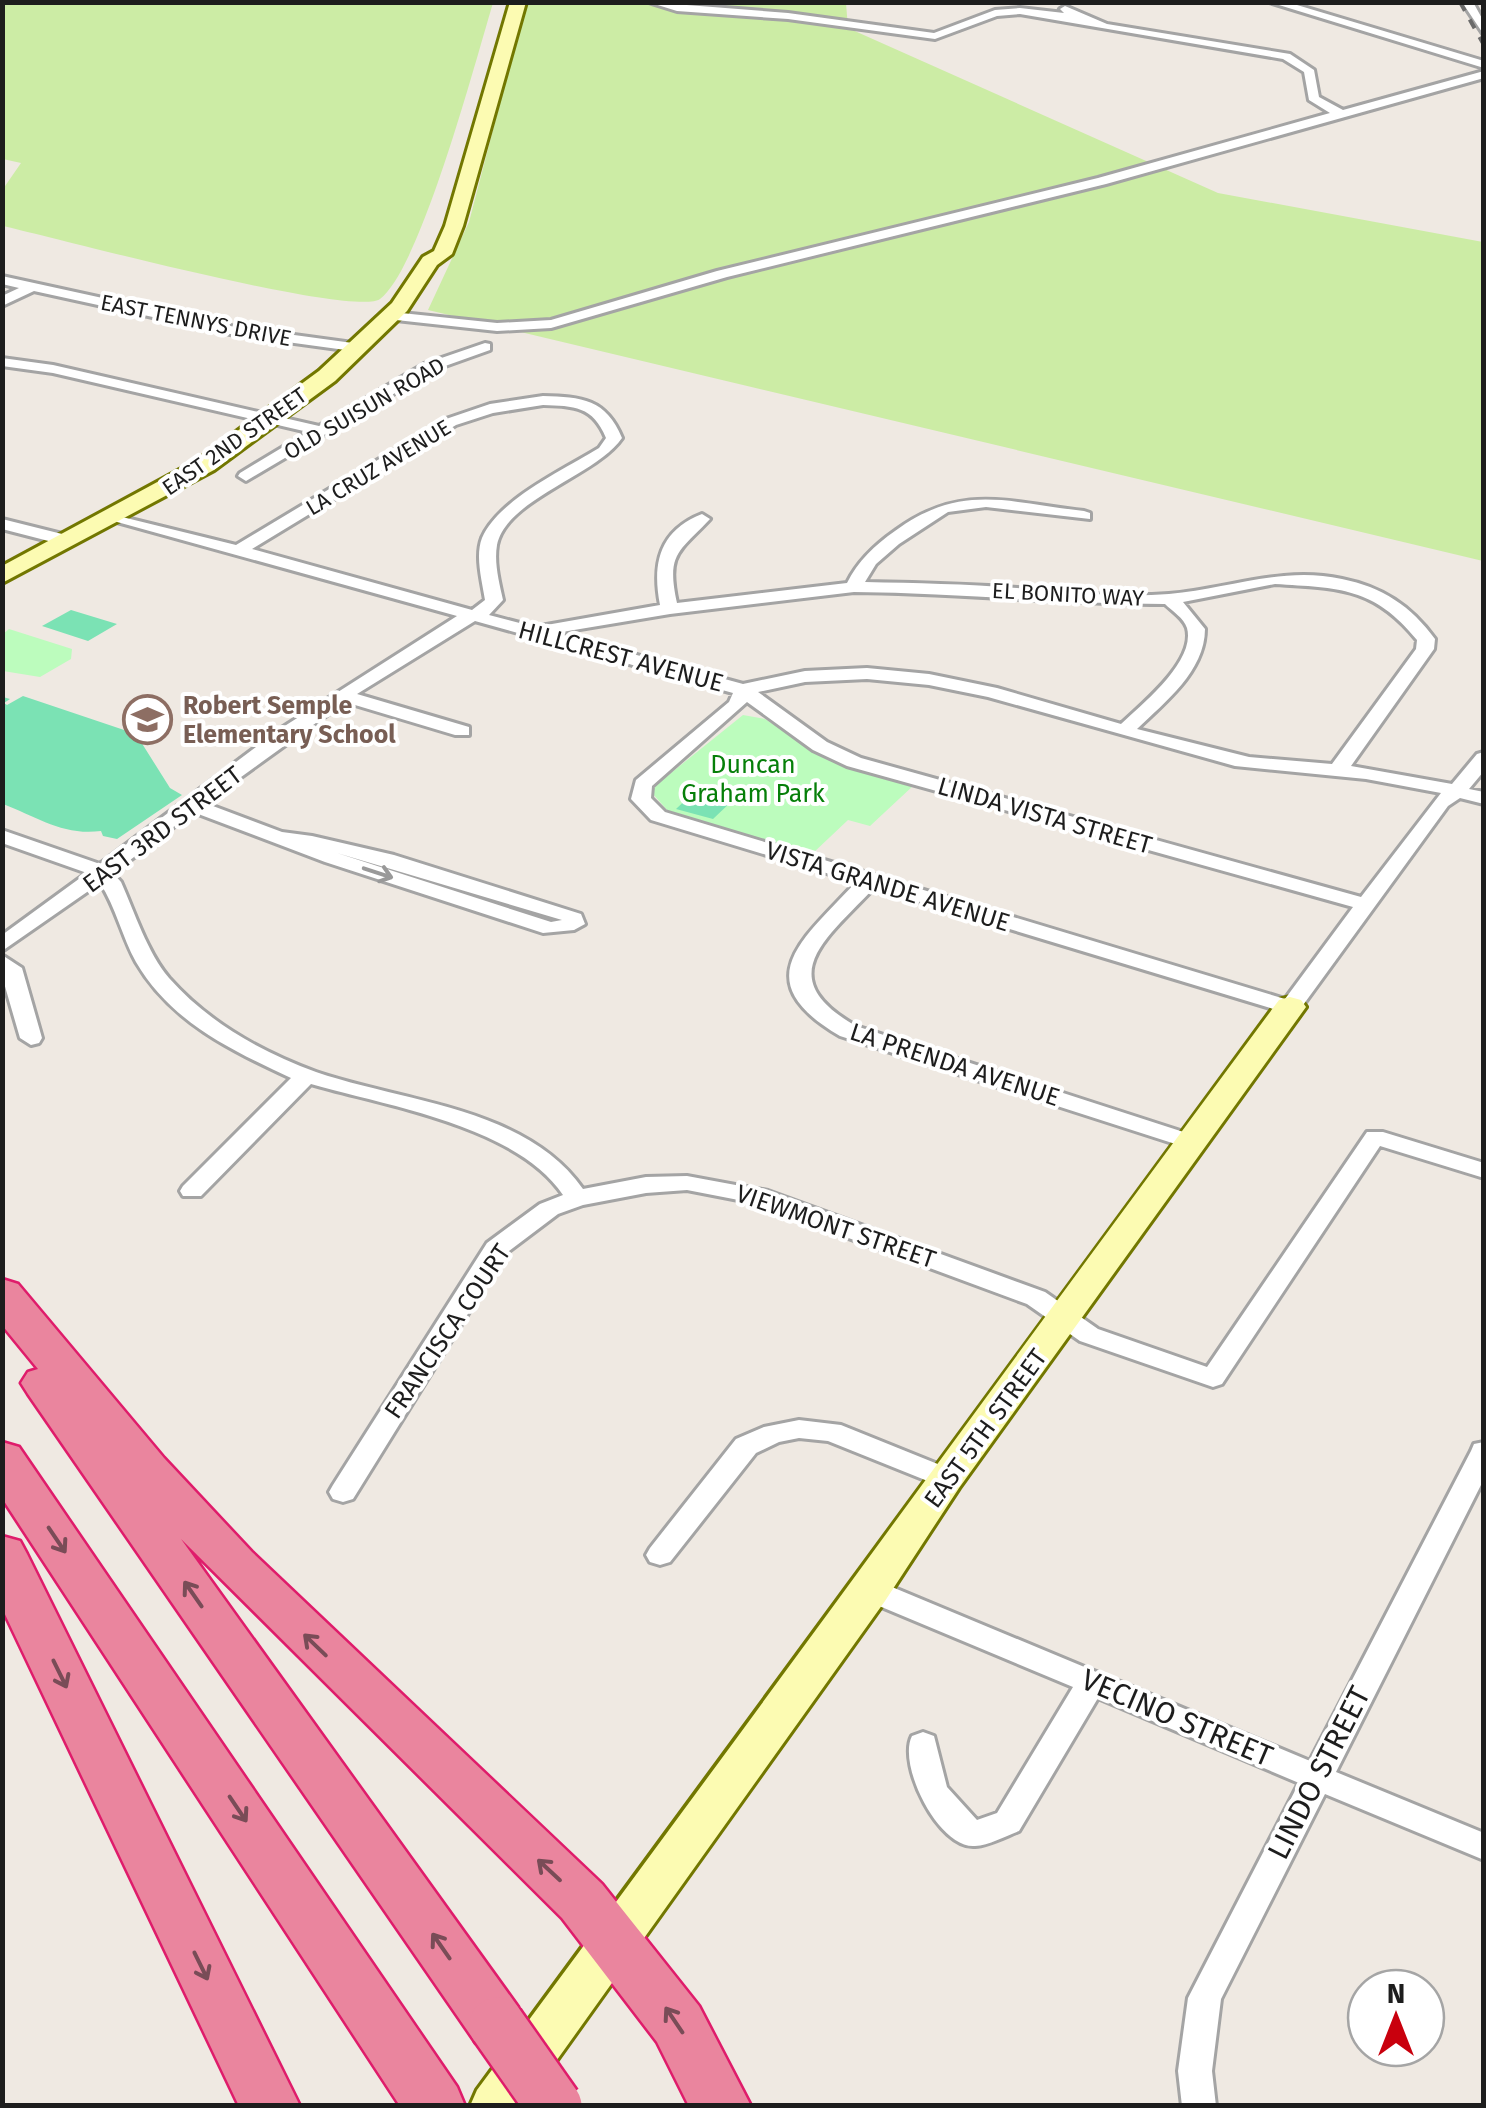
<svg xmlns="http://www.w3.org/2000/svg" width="1486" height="2108" viewBox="0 0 1486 2108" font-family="'Fira Sans',sans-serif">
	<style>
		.grass { fill: #cceca5 }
		.park { fill: #bcfcbd }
		.pitch { fill: #7be2b4 }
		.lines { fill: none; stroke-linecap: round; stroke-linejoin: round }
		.street-casing { stroke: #a4a4a4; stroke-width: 6 }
		.secondary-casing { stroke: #727700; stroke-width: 6 }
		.highway-casing { stroke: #df1c6b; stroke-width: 5 }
		.street { fill: #fff; fill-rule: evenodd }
		.secondary { fill: #fcfbb2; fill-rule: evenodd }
		.highway { fill: #ea859e; fill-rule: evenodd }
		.rail { stroke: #6b6b6b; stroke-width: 4; stroke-dasharray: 10 10; stroke-linecap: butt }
		.highway-bridge-casing { stroke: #df1c6b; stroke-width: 60; stroke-linecap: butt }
		.highway-bridge { stroke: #ea859e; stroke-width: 55 }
		.oneway { stroke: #999 }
		.oneway2 { stroke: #794c57 }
		.labels { text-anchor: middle; stroke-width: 8; stroke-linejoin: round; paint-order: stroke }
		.far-street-label { font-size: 22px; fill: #1d1d1d; stroke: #fff }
		.street-label { font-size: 25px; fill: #1d1d1d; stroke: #fff }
		.education-label { font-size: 25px; font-weight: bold; fill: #785e54; stroke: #fff; text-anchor: start }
		.park-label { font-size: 25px; fill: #067f09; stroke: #fff }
		.near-street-label { font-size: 30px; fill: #1d1d1d; stroke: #fff }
	</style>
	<rect width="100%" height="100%" fill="#efe9e2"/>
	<path class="grass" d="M3 2H493V3C476 59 421 268 380 299 354 318 52 237 3 226V189L21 163 3 159Z
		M526 3H846L848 28 1218 193 1483 242V561L428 310 469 222Z"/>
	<path class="park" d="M9 629 72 649 71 659 40 677 3 671V634Z
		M743 715 765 719 824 757 914 785 870 826 848 820 812 854 668 811 652 793 656 785Z"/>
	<path class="pitch" d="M71 610 117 624 88 641 42 626Z
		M23 696 136 734 170 788 182 795 117 839 103 836 101 831C63 836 37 817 3 804V697L10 699 4 703 7 705Z
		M696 790 733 800 713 819 676 809Z"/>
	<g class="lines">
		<defs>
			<path id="street" d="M648 2 788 13 934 33 995 10 1020 8 1064 13 1060 9 1065 6 1107 24 1290 54 1314 70 1319 97 1343 110 1484 71V78L1106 184 727 277 551 328 497 331 387 319 385 316 392 312 497 323 551 320 717 271 1098 178 1330 113 1309 100 1304 72 1283 59 1020 14 997 16 935 39 788 19 677 11Z
				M1269 2H1287L1484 61V68Z
				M1462 2H1473L1484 22V35Z
				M2 276 235 327 360 344 367 348 360 352 235 335 34 291 2 306V296L19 288 2 284Z
				M485 343 490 344V350L434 370 246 481 238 476 240 473 308 432 53 373 2 366V358L53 365 319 426 424 364Z
				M543 396C582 397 606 399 622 438 596 476 506 499 497 545 494 563 499 582 503 600L489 615 535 627 660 605C652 564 659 531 702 514L710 519C679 552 666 553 677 603L847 583C858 561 875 545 895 531 961 482 1010 503 1084 511L1090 513V519L986 507 948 512 899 544 876 564 865 582C916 583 966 584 1017 588 1067 592 1119 598 1169 594 1228 589 1282 566 1342 579 1382 587 1411 606 1435 639L1434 649 1351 766 1452 784 1477 754 1484 752V771L1469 789 1484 792V804L1460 798 1448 806 1298 1012 1290 1014 874 888C827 938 770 977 856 1026L1202 1138 1206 1143 1194 1150 840 1036C744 980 804 939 856 882L651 820 631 799 636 780 729 702 733 693 475 621 357 694 469 727V735H455L345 702 205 803 282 832 312 836 394 855 581 914 585 924 574 930 543 933 325 862 193 812 113 873 121 882C135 913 147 952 169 978 208 1022 261 1052 316 1072 403 1102 526 1107 583 1189L646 1177 687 1176 768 1191 1045 1292 1098 1329 1207 1367 1367 1132H1383L1484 1163V1178L1380 1146 1222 1384 1213 1387 1080 1341 1027 1304 754 1203 687 1190 646 1193 583 1205 558 1214 505 1254 353 1499 343 1502 333 1499 329 1492 333 1485 487 1243 540 1204 563 1195C517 1126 387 1106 311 1084L201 1196H183L180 1191 183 1186 291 1078C231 1050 171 1022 136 962 122 937 116 907 100 883L2 951V935L87 873 2 843V830L100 864 280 729 457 616 110 520V514L236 545 446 419 490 404ZM543 405C574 406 593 406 606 438L599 448C565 469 499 499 482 538 475 556 482 581 485 600L472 610 252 549 456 425 493 413ZM1275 584C1339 588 1374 587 1417 640L1416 649 1332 764 1249 757 1137 729C1165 702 1205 671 1205 629L1183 602ZM854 592C958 593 1061 604 1165 604 1172 611 1184 618 1187 628 1196 661 1142 704 1121 724L997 688 929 674 867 668 805 671 743 684 556 633 670 614ZM867 679 929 685 988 697 1235 766 1366 779 1441 793 1361 897 861 758 827 742 758 692 805 682ZM747 702 813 750 847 766 1353 907 1285 999 665 812 651 798 652 786ZM337 853 562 920 551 922Z
				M2 519 74 537 76 541 68 546 2 529Z
				M2 955 22 968 42 1038 39 1043 31 1045 20 1038 2 976Z
				M799 1420 841 1425 955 1471 959 1478 955 1485 945 1488 828 1441 799 1438 779 1442 756 1453 670 1562 660 1565 650 1562 646 1555 650 1548 736 1439 764 1427Z
				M1484 1442V1479L1336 1772 1484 1833V1860L1325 1794 1221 1999 1212 2071 1216 2106H1182L1178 2071 1188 1998 1299 1783 1098 1698 1019 1831C1006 1836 989 1845 975 1846 939 1849 897 1765 912 1736L923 1732 934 1736 947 1787 977 1820 997 1813 1073 1687 860 1598 856 1590 860 1582 870 1579 880 1582 1310 1761 1471 1451 1474 1444Z"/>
			<path id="secondary" d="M510 2H526L463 226 452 254 437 265 407 311 335 381 214 470 2 583V566L198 460 319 371 392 303 423 257 434 251 445 226Z
				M1290 997 1301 1000 1306 1007 959 1488 885 1601 524 2106H470L477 2090C746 1728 1010 1362 1279 1000Z"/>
			<path id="highway" d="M2 1279 18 1284 164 1458 252 1552 602 1884 699 2006 751 2106H689L657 2042 562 1918 181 1539 518 2007 527 2025 518 2043 497 2051 476 2043 28 1394 21 1383 28 1372 38 1369 2 1325Z
				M2 1442 19 1447 457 2087 465 2106H400L2 1498Z
				M2 1536 20 1541 27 1554 300 2106H239L2 1608Z"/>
		</defs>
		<use href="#street" class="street-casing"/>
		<use href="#secondary" class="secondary-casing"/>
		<use href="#highway" class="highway-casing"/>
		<use href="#street" class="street"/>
		<use href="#secondary" class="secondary"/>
		<use href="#highway" class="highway"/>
		<path class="rail" d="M1460 2 1484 45"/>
		<defs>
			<path id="highway-bridge" d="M497 2025 554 2106"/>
		</defs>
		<use href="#highway-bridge" class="highway-bridge-casing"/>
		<use href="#highway-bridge" class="highway-bridge"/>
	</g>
	<defs><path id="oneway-shaft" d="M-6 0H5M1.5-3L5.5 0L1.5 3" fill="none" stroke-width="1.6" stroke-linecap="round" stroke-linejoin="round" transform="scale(2.5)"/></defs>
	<use class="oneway" href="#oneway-shaft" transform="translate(378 873) rotate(18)"/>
	<g class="oneway2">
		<use href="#oneway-shaft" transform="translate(57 1540) rotate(56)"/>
		<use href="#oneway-shaft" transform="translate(193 1594) rotate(-125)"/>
		<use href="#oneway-shaft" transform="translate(315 1645) rotate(-136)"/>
		<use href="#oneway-shaft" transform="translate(60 1674) rotate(64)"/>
		<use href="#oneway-shaft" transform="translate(238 1809) rotate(56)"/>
		<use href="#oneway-shaft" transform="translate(549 1870) rotate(-137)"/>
		<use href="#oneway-shaft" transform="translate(441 1946) rotate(-125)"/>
		<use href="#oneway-shaft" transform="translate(201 1966) rotate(64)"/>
		<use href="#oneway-shaft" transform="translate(674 2020) rotate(-124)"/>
	</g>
	<defs>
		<symbol id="school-ring" viewBox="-11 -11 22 22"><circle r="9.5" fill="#fff" stroke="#8d6e63" stroke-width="1.5"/><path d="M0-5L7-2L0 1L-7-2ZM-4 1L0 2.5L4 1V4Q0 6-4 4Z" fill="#8d6e63"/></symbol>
	</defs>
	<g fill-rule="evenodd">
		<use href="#school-ring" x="120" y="692" width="55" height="55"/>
	</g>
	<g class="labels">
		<g class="far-street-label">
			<text transform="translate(196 320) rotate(11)" y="8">EAST TENNYS DRIVE</text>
			<text transform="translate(364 408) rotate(-30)" y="8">OLD SUISUN ROAD</text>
			<text transform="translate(234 441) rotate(-35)" y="8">EAST 2ND STREET</text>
			<text transform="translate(378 467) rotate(-31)" y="8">LA CRUZ AVENUE</text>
			<text transform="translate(1068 594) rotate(3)" y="8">EL BONITO WAY</text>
		</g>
		<g class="street-label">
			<text transform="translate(621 656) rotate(15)" y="9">HILLCREST AVENUE</text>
			<text transform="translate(1045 815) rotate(16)" y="9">LINDA VISTA STREET</text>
			<text transform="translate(162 829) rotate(-37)" y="9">EAST 3RD STREET</text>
			<text transform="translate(888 886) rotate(17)" y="9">VISTA GRANDE AVENUE</text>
			<text transform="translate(955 1064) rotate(18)" y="9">LA PRENDA AVENUE</text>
			<text transform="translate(836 1226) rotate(19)" y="9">VIEWMONT STREET</text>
			<text transform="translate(447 1331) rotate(-56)" y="9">FRANCISCA COURT</text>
			<text transform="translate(985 1428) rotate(-54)" y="9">EAST 5TH STREET</text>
		</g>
		<g class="education-label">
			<text x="183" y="714">Robert Semple<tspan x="183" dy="29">Elementary School</tspan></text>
		</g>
		<g class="park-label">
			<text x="753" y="773">Duncan<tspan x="753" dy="29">Graham Park</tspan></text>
		</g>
		<g class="near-street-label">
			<text transform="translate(1177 1718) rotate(23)" y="10">VECINO STREET</text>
			<text transform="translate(1319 1773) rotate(-63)" y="10">LINDO STREET</text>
		</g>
	</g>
	<rect width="1486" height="2108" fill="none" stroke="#1d1d1d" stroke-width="10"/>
	<g transform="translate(1396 2018)"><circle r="48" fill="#ffffff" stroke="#a5a5a5" stroke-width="2.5"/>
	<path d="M0-8L18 38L0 25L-18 38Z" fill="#c9000d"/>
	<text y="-15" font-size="28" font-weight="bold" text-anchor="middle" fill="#1d1d1d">N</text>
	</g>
</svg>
